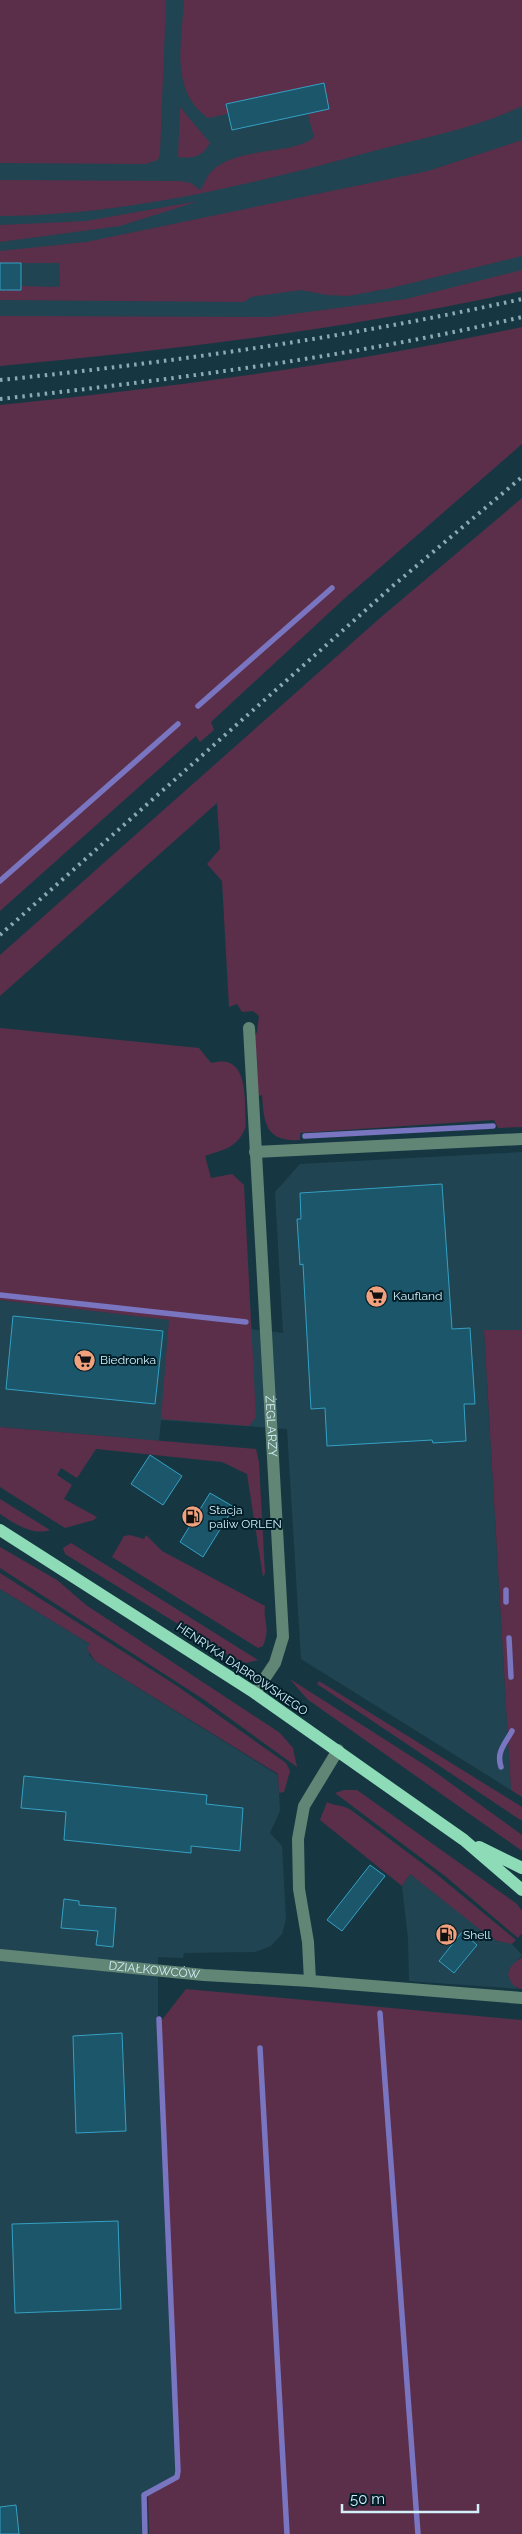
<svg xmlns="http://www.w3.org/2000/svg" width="522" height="2534" viewBox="0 0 522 2534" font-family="Raleway,sans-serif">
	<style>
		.built { fill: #204451 }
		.green { fill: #5b2f4a }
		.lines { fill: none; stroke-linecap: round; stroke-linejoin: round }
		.stream { stroke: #7975c1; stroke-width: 5.5 }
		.building { fill: #1b566a; stroke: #35a0c3 }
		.minor { stroke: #628675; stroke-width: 12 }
		.major { stroke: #8edbb8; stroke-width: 12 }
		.rail { stroke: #8daab5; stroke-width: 4; stroke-dasharray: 2.5 5; stroke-linecap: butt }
		.labels { text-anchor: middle; stroke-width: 4; stroke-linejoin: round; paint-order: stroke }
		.poi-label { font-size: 12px; fill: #d4effa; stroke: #001e28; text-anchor: start }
		.street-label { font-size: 12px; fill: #d4effa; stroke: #001e28 }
	</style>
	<rect width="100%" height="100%" fill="#163742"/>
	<path class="built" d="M0 0H522V274L407 303 0 366Z
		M522 1152V1330L484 1331 511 1790 301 1659 287 1429 161 1420 159 1441 0 1427V1300L283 1333 275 1192 300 1164Z
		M0 1589 90 1644 89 1655 95 1661 278 1775 280 1811 270 1833 282 1846 286 1919 282 1934 271 1946 255 1952 184 1953 183 1958 158 1957V2025L180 2478 145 2497 146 2534H0Z
		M410 1874 497 1941 511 1943 522 1955 518 1960 516 1988 520 1989 409 1981 408 1938 402 1886Z"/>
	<path class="green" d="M0 0H166L160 153 158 160 145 164 0 163Z
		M184 0H522V106C478 127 427 137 381 149 257 183 129 215 0 216V180L179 181 191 183 200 190C204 185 206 178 210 173 234 145 295 156 314 137L308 114 329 109 324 83 227 104 228 114 208 118C169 90 182 42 184 0Z
		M180 107 210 143C202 157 193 159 178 157Z
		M522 140V256L391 288 348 296 327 295 301 290 251 297 244 302 0 300V290L21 286 60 287 59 263H0V251L86 242 428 171Z
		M199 201 120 226 0 242V225L86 221Z
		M522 270V291C350 329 175 350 0 366V316L270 317 406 299Z
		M522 327V444L345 598 211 722 214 730 200 742 196 736 0 911V405C175 387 350 364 522 327Z
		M522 498V1127L498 1128 494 1120 300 1133V1140C266 1142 264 1124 262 1095L258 1096 255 1035 257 1032 259 1016 253 1011 242 1012 237 1004 229 1007 222 881 207 864 220 849 217 803 0 996V955L380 618Z
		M0 1028 199 1048 211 1063C250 1052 244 1100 246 1126 238 1148 225 1149 205 1156L211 1178 232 1174 244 1185 256 1417 249 1426 161 1419 169 1320 0 1300Z
		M484 1330H522V1797L511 1790Z
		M0 1427 256 1449 259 1462 265 1573 263 1577 247 1474 222 1462 96 1449 77 1478 61 1468 57 1475 72 1485 64 1499 97 1517 94 1520 65 1528 0 1487Z
		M0 1499 50 1530C32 1536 14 1523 0 1514Z
		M130 1535 144 1539 146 1535 162 1551 265 1606C263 1623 271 1626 263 1646L258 1648 112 1557 124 1536Z
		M71 1543 258 1660 246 1663 228 1655 65 1554 63 1548Z
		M0 1547 57 1580 86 1605 280 1733 293 1748 297 1767 203 1699 0 1568Z
		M0 1573 177 1686 286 1763 290 1771 284 1792 279 1793 278 1774 95 1661 87 1649 90 1644 0 1589Z
		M290 1679 431 1769 522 1835V1851L307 1699Z
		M319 1681 522 1807V1821L317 1684Z
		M344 1790H357L517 1904 522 1911V1933L518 1938 445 1876 335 1793Z
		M327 1802C333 1806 341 1804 351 1810L435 1873 516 1940 512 1944 497 1941 482 1931 410 1874 402 1886 320 1820Z
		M522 1957V1989C514 1988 510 1982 508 1974L511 1966Z
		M186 1989 522 2020V2534H149L148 2496 180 2478 158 2025Z"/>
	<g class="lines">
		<path class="stream" d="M198 706 332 588
			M0 881 178 724
			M305 1136 493 1126
			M0 1295 246 1322
			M506 1590V1602
			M509 1638 511 1677
			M501 1767C496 1752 505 1744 512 1731
			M380 2013 418 2534
			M260 2048 287 2534
			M145 2534 144 2495 177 2477 178 2471 159 2019"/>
	</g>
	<path class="building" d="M324 83 329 109 232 130 226 104Z
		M0 263H21V290H0Z
		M442 1184 452 1329 470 1328 475 1404H464L466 1441 433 1443 432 1440 327 1446 325 1408 311 1409 303 1264 300 1265 297 1219H301L300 1193Z
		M13 1316 163 1331 155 1404 6 1389Z
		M150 1455 182 1476 163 1505 131 1484Z
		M210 1493 234 1507 203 1557 180 1542Z
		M24 1776 207 1795 206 1804 243 1808 240 1851 191 1846V1853L64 1840 66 1812 21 1808Z
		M370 1865 385 1876 342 1931 327 1920Z
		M64 1899 79 1901V1905L116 1908 113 1947 96 1945 98 1931 61 1928Z
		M462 1932 477 1945 454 1973 439 1961Z
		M122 2033 126 2131 76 2133 73 2036Z
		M118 2221 121 2309 15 2313 12 2224Z
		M16 2505 19 2534H0V2507Z"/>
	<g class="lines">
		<g class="minor">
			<path id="s1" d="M249 1028 283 1637 275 1663 255 1693"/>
			<path d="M255 1152 522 1139"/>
			<path id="s2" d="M0 1955 204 1975 310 1981 522 1998"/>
			<path d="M310 1981 308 1942 299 1889 298 1839 304 1806 338 1750"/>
		</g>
		<path class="major" d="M0 1530 255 1693 464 1840 522 1890
			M479 1847 522 1868"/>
		<path class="rail" d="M0 380C175 362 350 337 522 299
			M0 399C175 379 351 357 522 317
			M0 935 395 584 522 477"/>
	</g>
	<defs>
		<symbol id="supermarket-disc" viewBox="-11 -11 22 22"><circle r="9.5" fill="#f1a17d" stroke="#001e28"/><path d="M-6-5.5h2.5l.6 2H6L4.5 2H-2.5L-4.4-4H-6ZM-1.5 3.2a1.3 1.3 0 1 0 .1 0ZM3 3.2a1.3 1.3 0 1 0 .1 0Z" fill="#111"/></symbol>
		<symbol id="fuel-disc" viewBox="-11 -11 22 22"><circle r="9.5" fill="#f1a17d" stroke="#001e28"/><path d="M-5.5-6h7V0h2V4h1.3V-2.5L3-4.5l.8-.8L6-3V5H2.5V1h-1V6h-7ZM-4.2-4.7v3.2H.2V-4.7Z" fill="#111"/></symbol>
	</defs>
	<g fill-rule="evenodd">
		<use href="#supermarket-disc" x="364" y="1284" width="25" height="25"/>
		<use href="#supermarket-disc" x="72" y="1348" width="25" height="25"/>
		<use href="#fuel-disc" x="180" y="1504" width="25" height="25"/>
		<use href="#fuel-disc" x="434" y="1922" width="25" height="25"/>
	</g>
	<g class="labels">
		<g class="poi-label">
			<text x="393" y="1300">Kaufland</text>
			<text x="100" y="1364">Biedronka</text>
			<text x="209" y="1514">Stacja<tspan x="209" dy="14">paliw ORLEN</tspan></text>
			<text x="463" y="1939">Shell</text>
		</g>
		<g class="street-label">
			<text dy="4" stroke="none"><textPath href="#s1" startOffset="399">ŻEGLARZY</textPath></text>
			<text transform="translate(242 1669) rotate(34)" y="4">HENRYKA DĄBROWSKIEGO</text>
			<text dy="4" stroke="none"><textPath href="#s2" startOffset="155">DZIAŁKOWCÓW</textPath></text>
		</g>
	</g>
	<path d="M342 2504v8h136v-8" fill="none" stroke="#d4effa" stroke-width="2.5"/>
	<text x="350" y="2504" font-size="15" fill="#d4effa" stroke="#001e28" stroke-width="4" paint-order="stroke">50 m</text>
</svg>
